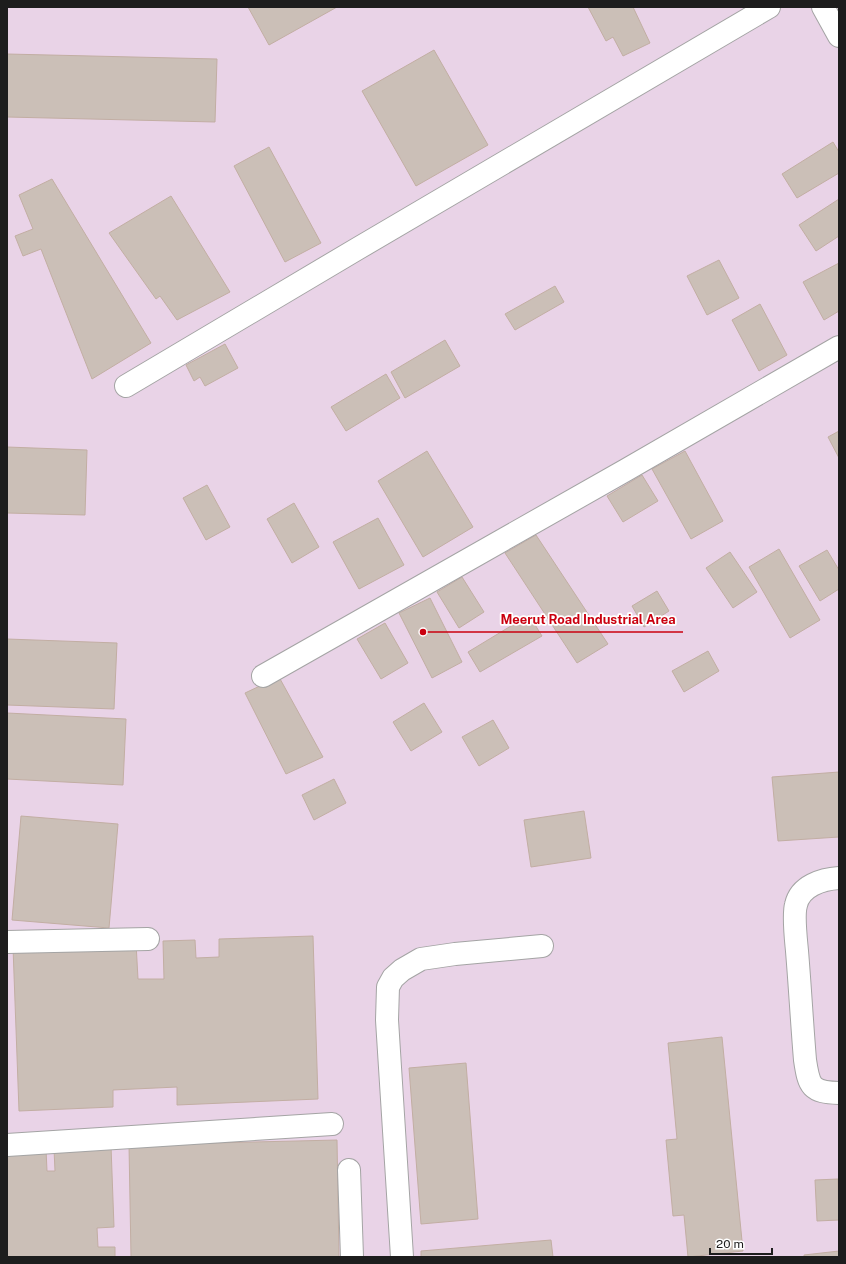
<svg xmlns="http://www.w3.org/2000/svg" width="846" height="1264" viewBox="0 0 846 1264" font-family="'Public Sans',sans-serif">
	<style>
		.industrial { fill: #e9d3e7 }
		.building { fill: #cbbfb7; stroke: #c2aea3 }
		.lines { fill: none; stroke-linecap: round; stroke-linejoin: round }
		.minor-casing { stroke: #a4a4a4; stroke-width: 24 }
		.minor { stroke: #fff; stroke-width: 22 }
		.leader { fill: none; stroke: #ca000f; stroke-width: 1.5 }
		.callout-dot { fill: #ca000f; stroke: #fff; stroke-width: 1.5 }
		.callout-label { font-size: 13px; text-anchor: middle; font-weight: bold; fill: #ca000f; stroke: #fff; stroke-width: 3.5; stroke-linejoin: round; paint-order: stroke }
	</style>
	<rect width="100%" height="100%" fill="#efeae2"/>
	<path class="industrial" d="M7 7H839V1257H7Z"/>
	<path class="building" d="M248 7H337L269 45Z
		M588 7H633L650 43 623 56 613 37 606 41Z
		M434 50 488 145 416 186 362 91Z
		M7 54 217 59 215 122 7 117Z
		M833 142 839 152V173L797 198 782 174Z
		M269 147 321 243 285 262 234 166Z
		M52 179 151 343 92 379 41 249 23 256 15 236 33 229 19 195Z
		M171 196 230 292 177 320 160 296 156 299 109 233Z
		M839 199V236L816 251 799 225Z
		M719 260 739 298 707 315 687 276Z
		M839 263V311L824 320 803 282Z
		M555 286 564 302 515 330 505 314Z
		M760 304 787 355 759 371 732 320Z
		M445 340 460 366 405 398 391 372Z
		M225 344 238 368 205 386 200 377 194 381 186 365Z
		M386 374 400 398 346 431 331 407Z
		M839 431V458L828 437Z
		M7 447 87 450 85 515 7 513Z
		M427 451 473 527 423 557 378 481Z
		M685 451 723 521 691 539 652 469Z
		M642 475 658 501 623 522 607 496Z
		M207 485 230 527 206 540 183 498Z
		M294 503 319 547 292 563 267 519Z
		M378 518 404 565 359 589 333 542Z
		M536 535 608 644 577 663 505 553Z
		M779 549 820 620 790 638 749 567Z
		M827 550 839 570V589L820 601 799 566Z
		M730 552 757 592 733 608 706 568Z
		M462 577 484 612 459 628 437 592Z
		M657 591 669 611 644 627 632 606Z
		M430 598 462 662 432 678 399 613Z
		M529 615 542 636 480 672 468 652Z
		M385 623 408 663 381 679 357 639Z
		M7 639 117 643 114 709 7 705Z
		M708 651 719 671 684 692 672 671Z
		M279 677 323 757 286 774 245 693Z
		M424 703 442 732 411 751 393 722Z
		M7 713 126 719 123 785 7 779Z
		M493 720 509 748 479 766 462 737Z
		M839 772V837L778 841 772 777Z
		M334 779 346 803 314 820 302 795Z
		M584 811 591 858 531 867 524 820Z
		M21 816 118 824 109 928 12 920Z
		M313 936 318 1099 177 1105V1087L113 1090V1107L19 1111 13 947 136 943 138 979H164L163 941 195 940 196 958 219 957V939Z
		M722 1037 743 1251 688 1257 684 1215 673 1216 666 1140 677 1139 668 1043Z
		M466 1063 478 1219 421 1224 409 1068Z
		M337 1140 339 1257H131L129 1145Z
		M111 1146 114 1227 97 1228 98 1247H115V1257H7V1150L46 1149 47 1171H55L54 1149Z
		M838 1179 839 1220 817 1221 815 1180Z
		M551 1240 553 1257H421V1251Z
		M839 1251V1257H804V1255Z"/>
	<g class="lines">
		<defs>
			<path id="minor" d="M823 7 839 36
				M126 386 357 249 769 7
				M263 676 626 470 839 347
				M839 878C822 879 800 886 796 905 793 915 796 940 797 951 800 987 802 1024 805 1060 809 1087 811 1092 839 1093
				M7 942 148 939
				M7 1145 332 1124
				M349 1170 352 1257
				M402 1257 387 1020 388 987 393 978 402 970 421 959 455 954 542 946"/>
		</defs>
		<use href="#minor" class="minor-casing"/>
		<use href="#minor" class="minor"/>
	</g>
	<path class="leader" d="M423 632L492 632H683"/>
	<circle class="callout-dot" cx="423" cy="632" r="4"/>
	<g class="callout-label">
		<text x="588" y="624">Meerut Road Industrial Area</text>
	</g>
	<rect width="846" height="1264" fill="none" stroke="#1d1d1d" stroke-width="16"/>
	<path d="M710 1248v6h62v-6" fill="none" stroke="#1d1d1d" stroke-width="2"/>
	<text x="716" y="1248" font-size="12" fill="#1d1d1d" stroke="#ffffff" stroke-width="3" paint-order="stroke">20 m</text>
</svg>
